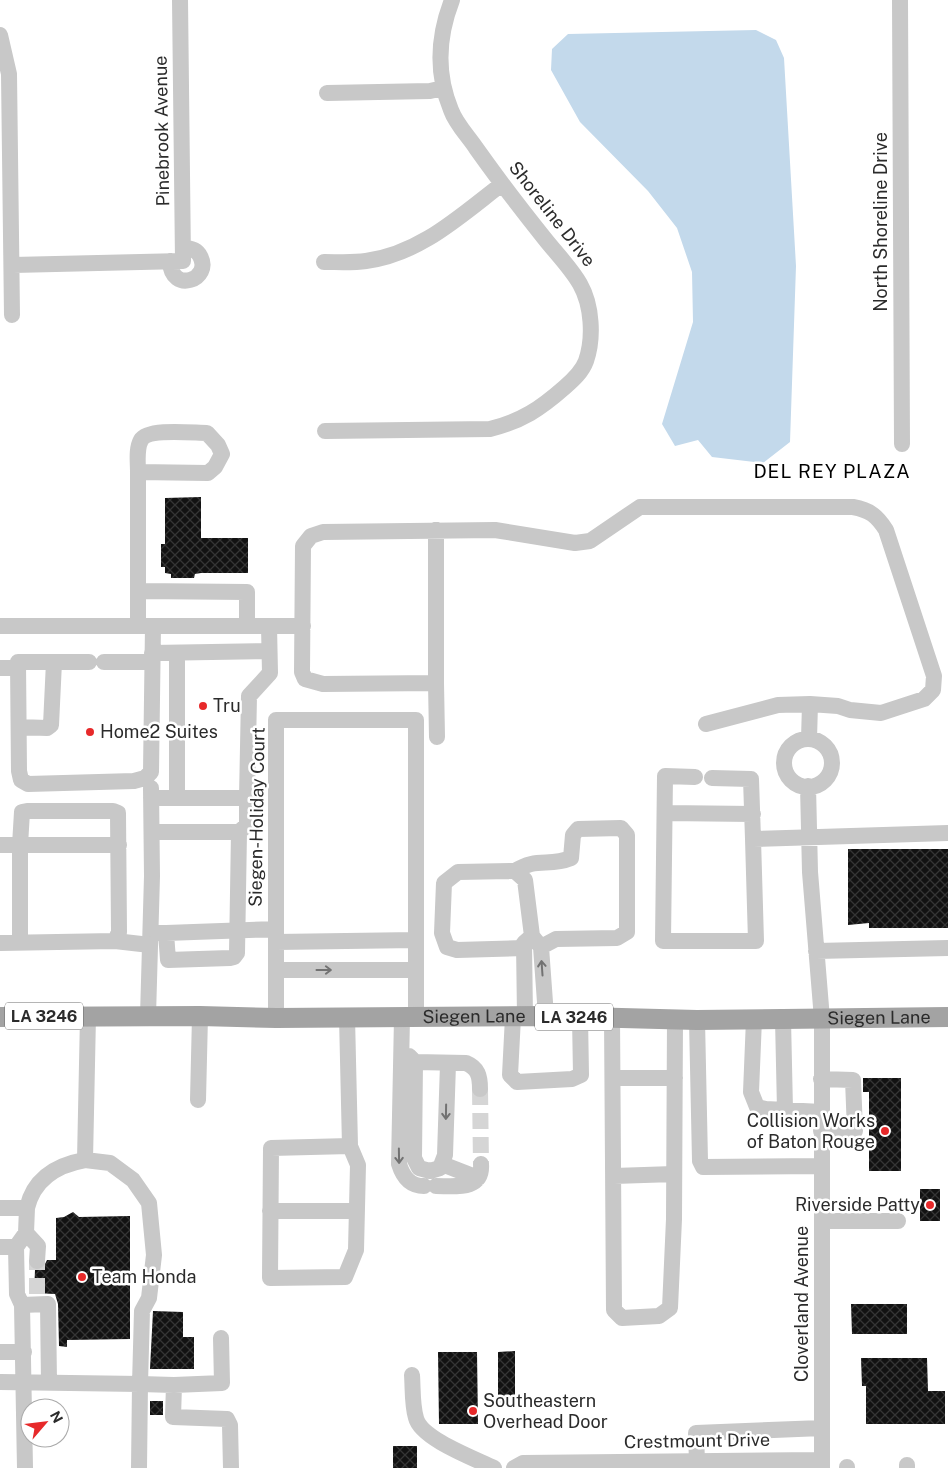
<svg xmlns="http://www.w3.org/2000/svg" width="948" height="1468" viewBox="0 0 948 1468" font-family="'Public Sans',sans-serif">
	<style>
		.water { fill: #c3d9eb }
		.building { fill: url(#building-cross-hatch) }
		.lines { fill: none; stroke-linecap: round; stroke-linejoin: round }
		.minor-tunnel { stroke: #d5d5d5; stroke-width: 16; stroke-dasharray: 16 8; stroke-linecap: butt }
		.minor { stroke: #c8c8c8; stroke-width: 16 }
		.major { stroke: #a3a3a3; stroke-width: 20 }
		.oneway { stroke: #727272 }
		.poi-dot { fill: #e7292a; stroke: #fff; stroke-width: 2 }
		.labels { text-anchor: middle; stroke-width: 5; stroke-linejoin: round; paint-order: stroke }
		.shield { fill: #fff; stroke: #6b6b6b; stroke-width: 1 }
		.shield-label { font-size: 16px; font-weight: bold; fill: #2b2b2b }
		.street-label { font-size: 18px; fill: #2b2b2b; stroke: #fff }
		.poi-label { font-size: 18px; fill: #2b2b2b; stroke: #fff; text-anchor: start }
		.neighbourhood-label { font-size: 19px; letter-spacing: 1px; fill: #000; stroke: #fff }
	</style>
	<defs>
		<pattern id="building-cross-hatch" width="8" height="8" patternUnits="userSpaceOnUse" patternTransform="scale(1.25)"><rect width="8" height="8" fill="#121212"/><path d="M0 0l8 8M0 8l8-8" fill="none" stroke="#353535"/></pattern>
	</defs>
	<rect width="100%" height="100%" fill="#fff"/>
	<path class="water" d="M756 30 776 40 784 58 796 266 790 442 763 463 712 457 698 440 675 446 662 424 693 322 692 272 677 228 648 191 580 122 551 70 552 49 568 34Z"/>
	<path class="building" d="M201 497V538H248V573H201L195 574 194 578H171V574L165 573V567H161V544H165V498Z
		M848 849H948V928H869V923L848 925Z
		M863 1078H901V1171H869V1092H863Z
		M920 1189H940V1221H920Z
		M73 1212 79 1217 130 1216V1339L67 1340V1347L59 1346 58 1304 55 1294 34 1293 35 1270H42L47 1260H56V1218L64 1217Z
		M851 1304H907V1334H852Z
		M153 1311 183 1312V1337H194V1369H150Z
		M515 1351V1405L498 1404V1352Z
		M438 1352H477L478 1424H439Z
		M861 1358H927L928 1391H945V1424H866V1386H862Z
		M150 1401H163V1415H150Z
		M393 1446H417V1468H393Z"/>
	<g class="lines">
		<path class="minor-tunnel" d="M480 1089 481 1164
			M37 1294V1261"/>
		<path class="minor" d="M900 0 902 444
			M0 35 9 74 12 315
			M327 93 430 91 443 88
			M170 261C171 295 213 279 200 256 197 250 190 248 183 248
			M324 262C338 262 353 263 366 261 420 254 460 216 502 184
			M13 265 183 261 180 0
			M325 431 490 429C522 421 540 409 565 387 573 380 582 372 586 361 594 338 592 305 580 284 571 268 556 253 545 239 521 209 498 179 476 148 468 136 456 124 451 110 436 74 438 36 452 0
			M436 530V683L323 684 305 679 302 672 303 546 311 536 323 532 495 530 575 543 590 541 640 507H853C870 510 877 516 886 530L934 676 933 690 924 699 881 713 850 710 838 706 810 704 809 739
			M138 591 247 592V626
			M0 626H303
			M138 626V472C138 462 136 449 141 440 148 428 193 433 207 433L218 445 222 454 215 467 208 473 138 472
			M152 653 269 651
			M177 653V798
			M89 662H18L19 771 21 780 28 784 134 781 145 778 151 772 153 626
			M104 662H152
			M0 668H18
			M436 683 437 737
			M706 724 778 705 810 704
			M19 727 47 728 51 725 54 662
			M784 763a24 24 0 1 1 48 0a24 24 0 1 1-48 0Z
			M695 777 665 776 663 941H756L753 839
			M712 778 751 779 753 839 948 833
			M808 786 810 872 822 1019V1468
			M151 798H247L249 696 270 673 269 626
			M665 813 753 814
			M239 832 247 825V798
			M0 845H20L22 812 27 811H113L118 813 119 932 115 941 0 943
			M515 871C536 857 549 867 571 858L573 835 578 829 621 828 627 835V932L617 938 556 939 541 947
			M151 933H166L168 960 230 958 234 957 237 953 239 832H152
			M166 933 276 929
			M115 941 150 945
			M20 942V845H119
			M276 942 416 940
			M524 948 457 950 447 947 442 933 444 883 458 872 515 871 525 880 532 936
			M816 951 948 948
			M276 970H416
			M148 1016 152 876 151 788
			M347 1017 350 1146 358 1165 356 1250 345 1277 270 1278 271 1148 350 1146
			M513 1017 510 1075 517 1082 572 1079 581 1075 580 1017
			M525 1017 524 943 532 936 541 947 546 1016
			M612 1017 614 1310 622 1318 659 1316 670 1308 674 1219 675 1019
			M276 1018V720H416V1018
			M402 1018 399 1164C403 1177 410 1186 424 1186
			M754 1019 751 1092 757 1107 766 1109 821 1112
			M783 1019 785 1110
			M697 1020 700 1161 703 1167 821 1166
			M409 1056 415 1062 466 1063C478 1068 480 1076 480 1089
			M415 1062 414 1158 419 1168 430 1171 440 1168 445 1155 448 1064
			M614 1078H675
			M198 1100 200 1016
			M821 1131H855L853 1080 821 1079
			M442 1164 478 1178
			M614 1176 674 1174
			M436 1186C454 1186 483 1191 481 1164
			M0 1208H27C34 1178 57 1165 85 1160
			M270 1211H357
			M822 1221H898
			M26 1233 38 1246 37 1261
			M0 1247H16
			M22 1305 17 1294 16 1247 26 1233 27 1208
			M0 1352H24
			M412 1375C413 1389 412 1405 416 1418 421 1439 476 1459 494 1468
			M0 1382 140 1384 142 1311 149 1298 154 1255 149 1203 133 1180 110 1163 85 1160 88 1016
			M174 1385 222 1383 221 1338
			M697 1462 696 1433 822 1428
			M847 1467V1468
			M25 1468 22 1305 48 1304 49 1383
			M139 1468 140 1384 174 1385 173 1417 227 1419 230 1425 231 1468
			M514 1468 523 1463 822 1460
			M907 1468V1465"/>
		<path class="major" id="s1" d="M0 1017 200 1016 276 1018 546 1016 697 1020 948 1017"/>
	</g>
	<defs><path id="oneway-shaft" d="M-6 0H5M1.5-3L5.5 0L1.5 3" fill="none" stroke-width="1.6" stroke-linecap="round" stroke-linejoin="round" transform="scale(1.25)"/></defs>
	<g class="oneway">
		<use href="#oneway-shaft" transform="translate(542 968) rotate(-94)"/>
		<use href="#oneway-shaft" transform="translate(324 970)"/>
		<use href="#oneway-shaft" transform="translate(446 1112) rotate(91)"/>
		<use href="#oneway-shaft" transform="translate(399 1156) rotate(89)"/>
	</g>
	<g class="poi-dot">
		<circle cx="203" cy="706" r="5"/>
		<circle cx="90" cy="732" r="5"/>
		<circle cx="885" cy="1131" r="5"/>
		<circle cx="930" cy="1205" r="5"/>
		<circle cx="82" cy="1277" r="5"/>
		<circle cx="473" cy="1411" r="5"/>
	</g>
	<g class="labels">
		<g class="shield">
			<rect x="5" y="1002.5" width="78" height="27" rx="4"/>
			<rect x="535" y="1003.5" width="78" height="27" rx="4"/>
		</g>
		<g class="shield-label">
			<text x="44" y="1022">LA 3246</text>
			<text x="574" y="1023">LA 3246</text>
		</g>
		<g class="street-label">
			<text transform="translate(162 131) rotate(-91)" y="6">Pinebrook Avenue</text>
			<text transform="translate(552 214) rotate(52)" y="6">Shoreline Drive</text>
			<text transform="translate(881 222) rotate(-90)" y="6">North Shoreline Drive</text>
			<text transform="translate(257 817) rotate(-89)" y="6">Siegen-Holiday Court</text>
			<text dy="6" stroke="none"><textPath href="#s1" startOffset="474">Siegen Lane</textPath></text>
			<text dy="6" stroke="none"><textPath href="#s1" startOffset="879">Siegen Lane</textPath></text>
			<text transform="translate(802 1304) rotate(-90)" y="6">Cloverland Avenue</text>
			<text transform="translate(697 1441) rotate(-1)" y="6">Crestmount Drive</text>
		</g>
		<g class="poi-label">
			<text x="213" y="712">Tru</text>
			<text x="100" y="738">Home2 Suites</text>
			<text x="875" y="1127" text-anchor="end">Collision Works<tspan x="875" dy="21">of Baton Rouge</tspan></text>
			<text x="920" y="1211" text-anchor="end">Riverside Patty</text>
			<text x="92" y="1283">Team Honda</text>
			<text x="483" y="1407">Southeastern<tspan x="483" dy="21">Overhead Door</tspan></text>
		</g>
		<g class="neighbourhood-label">
			<text x="832" y="478">DEL REY PLAZA</text>
		</g>
	</g>
	<g transform="translate(45 1423) rotate(62)"><circle r="24" fill="#ffffff" stroke="#aaaaaa"/>
	<path d="M0-4L9 19L0 12L-9 19Z" fill="#e7292a"/>
	<text y="-8" font-size="14" font-weight="bold" text-anchor="middle" fill="#2b2b2b">N</text>
	</g>
</svg>
